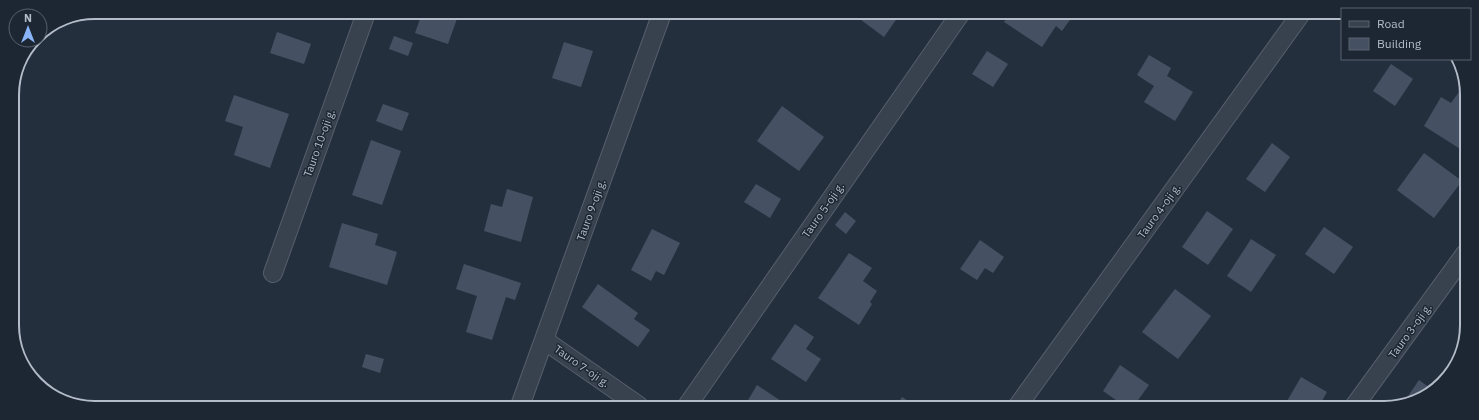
<svg xmlns="http://www.w3.org/2000/svg" width="1479" height="420" viewBox="0 0 1479 420" font-family="'IBM Plex Sans',sans-serif">
	<style>
		.building { fill: #455162 }
		.lines { fill: none; stroke-linecap: round; stroke-linejoin: round }
		.street-casing { stroke: #565f6c; stroke-width: 20 }
		.street { stroke: #38414e; stroke-width: 18 }
		.labels { text-anchor: middle; stroke-width: 3; stroke-linejoin: round; paint-order: stroke }
		.street-label { font-size: 11px; fill: #b4bcc9; stroke: #1d2633 }
		.rim { fill: none; stroke: #b4bcc9; stroke-width: 2 }
	</style>
	<rect width="100%" height="100%" fill="#242f3e"/>
	<path class="building" d="M422 13H459L448 44 415 33Z
		M853 14H900L884 37Z
		M1010 14H1074L1062 31 1056 26 1042 47 1004 22Z
		M277 32 311 44 304 64 270 53Z
		M394 36 413 43 408 56 389 49Z
		M564 42 593 51 581 87 552 78Z
		M987 51 1008 64 993 87 972 74Z
		M1149 55 1171 68 1167 76 1193 92 1175 121 1144 102 1154 86 1137 75Z
		M1391 64 1413 79 1395 106 1373 91Z
		M1459 92 1465 96V152L1424 126 1441 97 1451 103Z
		M234 95 289 114 270 168 234 155 243 127 225 121Z
		M383 104 409 113 402 131 376 121Z
		M782 106 824 137 799 171 757 141Z
		M371 140 401 151 382 205 352 195Z
		M1272 143 1290 157 1265 192 1246 179Z
		M1424 153 1462 181 1434 218 1397 190Z
		M756 184 781 199 770 218 744 202Z
		M507 189 533 197 521 242 484 231 491 204 502 207Z
		M1207 211 1233 229 1208 265 1182 247Z
		M845 212 856 221 846 234 835 225Z
		M342 223 378 234 375 245 397 252 387 285 329 267Z
		M1324 227 1353 247 1334 274 1305 254Z
		M652 229 680 243 664 275 656 271 651 281 631 270Z
		M1251 239 1276 255 1251 292 1227 276Z
		M980 240 1004 257 993 273 985 268 977 280 960 269Z
		M849 253 872 268 863 281 877 291 870 302 872 304 859 325 818 298Z
		M464 264 521 283 515 300 506 297 492 340 466 332 477 296 456 289Z
		M598 284 638 313 634 319 650 330 638 347 582 307Z
		M1175 289 1211 316 1178 359 1142 332Z
		M795 324 814 337 806 349 821 359 806 382 771 359Z
		M366 354 384 359 380 373 362 367Z
		M1120 365 1149 385 1133 407H1126L1103 391Z
		M1301 377 1327 392 1318 408H1283Z
		M1419 380 1434 391 1404 402Z
		M757 385 784 403 781 407H744Z
		M902 397 918 407H896Z"/>
	<g class="lines">
		<defs>
			<path id="street" d="M273 273 366 13
				M544 340 639 406
				M520 406 662 13
				M687 406 960 14
				M1017 407 1300 15
				M1353 408 1465 254"/>
		</defs>
		<use href="#street" class="street-casing"/>
		<use href="#street" class="street"/>
	</g>
	<g class="labels">
		<g class="street-label">
			<text transform="translate(319 143) rotate(-70)" y="4">Tauro 10-oji g.</text>
			<text transform="translate(591 210) rotate(-70)" y="4">Tauro 9-oji g.</text>
			<text transform="translate(823 210) rotate(-55)" y="4">Tauro 5-oji g.</text>
			<text transform="translate(1159 211) rotate(-54)" y="4">Tauro 4-oji g.</text>
			<text transform="translate(1410 331) rotate(-54)" y="4">Tauro 3-oji g.</text>
			<text transform="translate(582 366) rotate(35)" y="4">Tauro 7-oji g.</text>
		</g>
	</g>
	<path d="M0 0H1479V420H0ZM95 19H1384A76 76 0 0 1 1460 95V325A76 76 0 0 1 1384 401H95A76 76 0 0 1 19 325V95A76 76 0 0 1 95 19Z" fill="#1d2633" fill-rule="evenodd"/>
	<path class="rim" d="M95 19H1384A76 76 0 0 1 1460 95V325A76 76 0 0 1 1384 401H95A76 76 0 0 1 19 325V95A76 76 0 0 1 95 19Z"/>
	<rect x="1341" y="8" width="130" height="52" fill="#1d2633" stroke="#59626f"/>
	<rect x="1349" y="21" width="20" height="6" fill="#38414e" stroke="#59626f"/>
	<text x="1377" y="28" font-size="12" fill="#b4bcc9">Road</text>
	<rect x="1349" y="38" width="20" height="12" fill="#455162" stroke="#59626f"/>
	<text x="1377" y="48" font-size="12" fill="#b4bcc9">Building</text>
	<g transform="translate(28 28)"><circle r="19" fill="#1d2633" stroke="#59626f"/>
	<path d="M0-3L7 15L0 10L-7 15Z" fill="#8ab4f8"/>
	<text y="-6" font-size="11" font-weight="bold" text-anchor="middle" fill="#b4bcc9">N</text>
	</g>
</svg>
